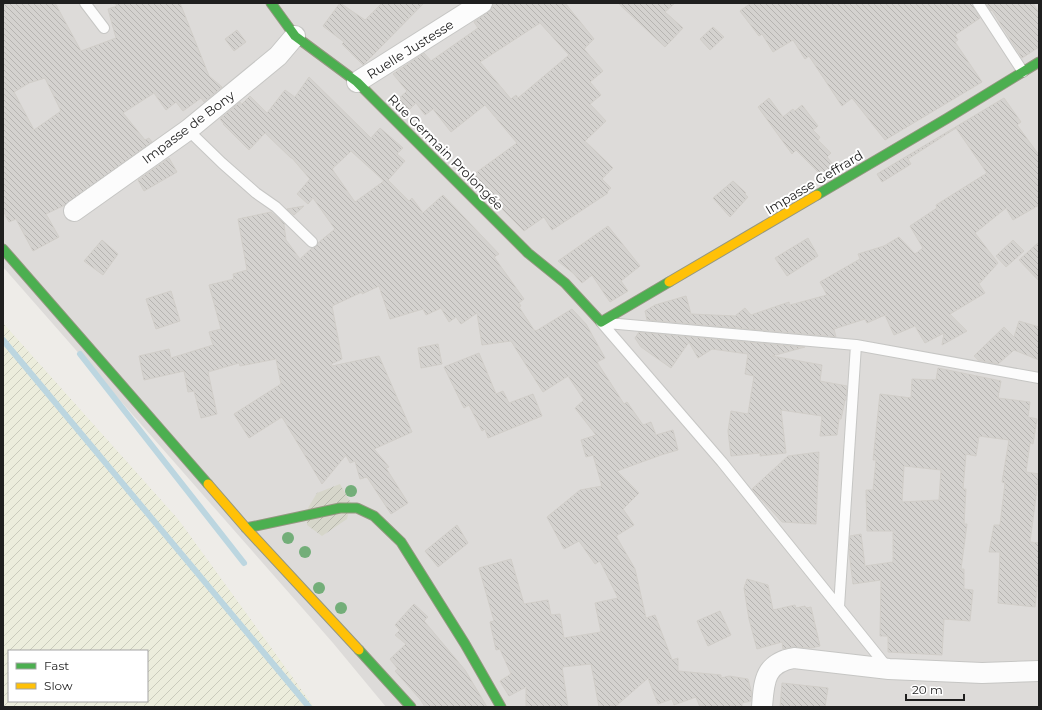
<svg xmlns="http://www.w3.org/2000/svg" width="1042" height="710" viewBox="0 0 1042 710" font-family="Montserrat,sans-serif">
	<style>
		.residential { fill: #dddbd9 }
		.construction { fill: url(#construction-furrows) }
		.farmland { fill: url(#farmland-furrows); fill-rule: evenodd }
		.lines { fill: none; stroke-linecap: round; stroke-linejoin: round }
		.stream { stroke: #bcd6e0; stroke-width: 6 }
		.building { fill: url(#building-back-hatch); stroke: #d1cec9; fill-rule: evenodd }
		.lane-casing { stroke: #c6c6c4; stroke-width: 12 }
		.street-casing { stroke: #c6c6c4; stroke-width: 22 }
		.fast-casing { stroke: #949780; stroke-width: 11 }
		.slow-casing { stroke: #949780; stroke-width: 11 }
		.lane { stroke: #fcfcfc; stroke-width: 10 }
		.street { stroke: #fcfcfc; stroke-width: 20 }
		.fast { stroke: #4caf50; stroke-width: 9 }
		.slow { stroke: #ffc107; stroke-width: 9 }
		.tree { fill: #73ae79 }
		.labels { text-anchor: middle; stroke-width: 4; stroke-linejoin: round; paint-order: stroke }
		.street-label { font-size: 13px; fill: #1f1f1f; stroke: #fff }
	</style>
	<defs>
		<pattern id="construction-furrows" width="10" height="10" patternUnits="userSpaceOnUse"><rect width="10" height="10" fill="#d6d6ca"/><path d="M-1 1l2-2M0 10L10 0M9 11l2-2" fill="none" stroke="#b7b7ad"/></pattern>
		<pattern id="farmland-furrows" width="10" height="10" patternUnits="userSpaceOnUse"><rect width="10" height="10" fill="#eceddc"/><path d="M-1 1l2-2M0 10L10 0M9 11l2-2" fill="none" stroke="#cacbbc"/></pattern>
		<pattern id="building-back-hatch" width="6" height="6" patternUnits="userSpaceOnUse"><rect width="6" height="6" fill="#d4d2cf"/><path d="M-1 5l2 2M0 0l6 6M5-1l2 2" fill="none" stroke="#b6b4b1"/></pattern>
	</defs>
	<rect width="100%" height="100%" fill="#eeece8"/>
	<path class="residential" d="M3 3H1039V707H386L333 643 3 267Z"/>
	<path class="construction" d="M340 484 351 503 347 519 322 536 307 525 308 508 317 493Z"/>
	<path class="farmland" d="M3 323 178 519 314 707H3ZM9 651H147V701H9Z"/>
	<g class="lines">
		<path class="stream" d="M3 340 309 707
			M80 354 244 563"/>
	</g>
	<path class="building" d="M3 3H55L81 51 116 38 108 9 117 6 115 3H180L209 76 222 87 204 102 201 98 183 111 176 102 166 110 154 93 123 113 145 140 149 138 152 142 65 205 46 214 59 237 33 251 16 219 9 222 3 211ZM45 78 61 111 34 130 14 92 29 83Z
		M340 3 365 20 382 3H424L363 65 342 44 344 42 323 26Z
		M493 3H565L594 39 584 49 603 71 590 82 601 95 590 104 606 121 585 141 613 168 602 179 611 188 607 192 608 193 552 230 544 217 524 231 470 177 517 143 485 105 451 132 433 109 425 115 416 103 406 113 395 102 407 91 393 74 424 53 431 61 478 28 474 22 488 12 492 9ZM540 23 569 55 518 98 516 95 511 99 480 62Z
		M618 3H675L665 12 683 28 665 47Z
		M751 3H972L980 18 955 35 958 40 955 42 982 82 885 140 852 98 842 106 809 56 805 59 793 40 773 52 762 34 759 36 740 11Z
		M986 3H1033L1039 13V47L1022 58 992 10 991 11Z
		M713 27 724 37 710 50 700 39Z
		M237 30 246 42 234 51 225 39Z
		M309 77 371 138 380 128 403 148 397 154 405 161 388 180 409 201 412 198 423 213 443 195 499 254 494 257 524 299 519 303 521 306 519 307 534 330 536 331 572 309 586 324 605 358 597 362 624 404 627 402 643 425 651 422 656 435 673 430 678 450 661 455 617 471 639 493 623 509 634 525 616 536 635 569 646 618 655 615 672 660 678 658V671L721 675V678L729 676 748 679 752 694 751 701 742 703V707H700L696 697 674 705 672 699 658 704 648 678 615 707H599L591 664 562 667 568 707H526V687L509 696 500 681 511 674 500 649 496 650 490 622 494 621 479 568 511 559 524 604 548 600 551 615 560 614 564 638 601 632 595 603 618 598 600 561 595 564 579 541 564 549 547 517 580 490 602 486 593 455 586 457 581 440 596 435 575 408 584 400 568 376 543 392 511 341 482 345 477 313 461 324 456 317 449 322 441 308 426 315 423 309 390 319 379 286 362 294V292L332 306 342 359 331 364 332 366 379 356 412 432 374 449 389 467 386 468 408 503 391 514 367 477 360 479 355 461 350 463 346 455 322 484 282 417 249 438 234 414 281 384 276 359 240 366 239 363 208 372 217 414 201 418 194 391 188 392 184 371 144 380 139 356 169 349 171 358 213 345 209 332 221 329 209 285 234 279 233 274 247 270 238 219 271 212 285 224 284 225 286 240 300 259 312 248 316 247 318 243 335 229 313 198 308 204 297 194 310 179 292 158H291L265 133 249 150 223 124H224L220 119 240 102 242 104 250 96 267 113 285 90 295 97ZM351 151 384 181 355 202 332 169Z
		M769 98 783 117 793 109 795 111 802 105 818 126 813 130 820 137 818 140 831 153 827 157 837 169 823 177 796 150 792 154 758 107Z
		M1004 98 1021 122 1017 125 1039 155V205L1013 220 1006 208 975 233 998 263 979 284 985 293 950 314 967 331 942 345 944 333 925 343 915 326 894 335 885 315 867 323 865 319 834 329 836 337 647 320 645 311 655 305 686 296 691 314 735 316 745 308 751 315 789 302 790 305 827 295 820 282 860 259 858 254 884 246 899 237 915 254 923 248 910 226 937 208 936 205 987 173 956 128 908 159 911 164 882 182 877 174Z
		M169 158 177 172 144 191 138 180Z
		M733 181 746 193 745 194 748 197 730 217 713 198Z
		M304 206 294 215 287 209Z
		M608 226 640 266 621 281 628 291 610 302 592 275 582 283 573 273 558 261Z
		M808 238 818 256 787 276 775 258Z
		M102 240 118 254 103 275 84 261Z
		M1013 240 1024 251 1006 267 996 256Z
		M1039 242V281L1019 260Z
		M171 291 180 321 156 329 146 299Z
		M1019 321 1039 327V360L1014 350 998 364 978 360 974 356 1004 327 1014 337Z
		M639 332 805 347 772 356 822 365 820 381 847 386 846 400H845L841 419H839L837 435 820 436 822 416 781 410 786 453 760 456V453L731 456 728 431 731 411 748 414 754 376 745 374 748 354 712 349 698 358 689 342 671 368 641 347 635 338Z
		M438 344 442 364 421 368 418 348Z
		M479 353 496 394 503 391 509 403 533 394 542 416 488 438 485 429 482 431 469 405 464 408 444 367Z
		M938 368 1001 381 998 398 1030 402 1028 417 1037 419 1033 444 1030 443 1026 472 1039 474 1030 542 1039 543V570L1035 607 998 603 1000 552H989L994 525H1000L1005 483 1002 482 1009 440 979 436 976 456 966 454 963 489H966L964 524H967L961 569H964V589L973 590 970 621 944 619 942 655 888 652V636H880L881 580 853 584 849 552 850 536 861 534 865 566 893 562V531H867L866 490H873L876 460H873L880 394 911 398 912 379 936 380ZM904 466 941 470 939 500 902 502Z
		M819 452 816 524 782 522 752 489 788 456Z
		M457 525 468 543 438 567 425 551Z
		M747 579 768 585 773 610 795 605 796 608 805 606 806 608 811 607 820 646 811 648 795 647 783 649 782 642 757 649 749 619 744 588Z
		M414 604 428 617 424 621 465 670 487 707H425L420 699 395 671 398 669 390 659 406 644 395 635 400 630 395 625Z
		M720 611 731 635 708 646 697 621Z
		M782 683 828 688 825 707H780Z"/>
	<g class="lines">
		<defs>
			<path id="lane" d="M85 3 104 28
				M978 3 1023 72
				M188 130 222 163 256 193 276 207 312 242
				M601 322 722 462 887 667
				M607 323 856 345 1039 378
				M839 607 856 345"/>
			<path id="street" d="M357 82 482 3
				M74 211 188 130 278 56 295 36
				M762 707C764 682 764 663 794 658L889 669 982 673 1039 671"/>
			<path id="fast" d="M271 3 295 36 357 82 528 253 565 283 601 322 669 282
				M817 195 946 119 1039 62
				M3 249 208 484
				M246 528 340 508H357L374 516 401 542 465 644 501 707
				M359 650 411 707"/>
			<path id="slow" d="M669 282 817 195
				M208 484 246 528 359 650"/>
		</defs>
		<use href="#lane" class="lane-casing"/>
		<use href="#street" class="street-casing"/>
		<use href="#fast" class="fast-casing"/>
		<use href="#slow" class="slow-casing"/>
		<use href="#lane" class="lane"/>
		<use href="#street" class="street"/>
		<use href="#fast" class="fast"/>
		<use href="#slow" class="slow"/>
	</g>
	<g class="tree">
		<circle cx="351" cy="491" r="6"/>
		<circle cx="288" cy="538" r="6"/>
		<circle cx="305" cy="552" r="6"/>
		<circle cx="319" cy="588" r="6"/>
		<circle cx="341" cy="608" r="6"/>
	</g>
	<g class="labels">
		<g class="street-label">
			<text transform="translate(410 49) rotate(-32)" y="5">Ruelle Justesse</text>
			<text transform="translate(188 127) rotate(-37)" y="5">Impasse de Bony</text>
			<text transform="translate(446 152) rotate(45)" y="5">Rue Germain Prolongée</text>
			<text transform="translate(814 182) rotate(-31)" y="5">Impasse Geffrard</text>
		</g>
	</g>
	<rect width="1042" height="710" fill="none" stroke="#1f1f1f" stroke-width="8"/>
	<rect x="8" y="650" width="140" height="52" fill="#ffffff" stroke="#a5a5a5"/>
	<rect x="16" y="663" width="20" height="6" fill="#4caf50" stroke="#a5a5a5"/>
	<text x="44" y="670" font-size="12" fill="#1f1f1f">Fast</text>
	<rect x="16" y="683" width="20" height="6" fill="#ffc107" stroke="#a5a5a5"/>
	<text x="44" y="690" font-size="12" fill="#1f1f1f">Slow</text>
	<path d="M906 694v6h58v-6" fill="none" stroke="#1f1f1f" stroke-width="2"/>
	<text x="912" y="694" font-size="12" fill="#1f1f1f" stroke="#ffffff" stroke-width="3" paint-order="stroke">20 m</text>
</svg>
